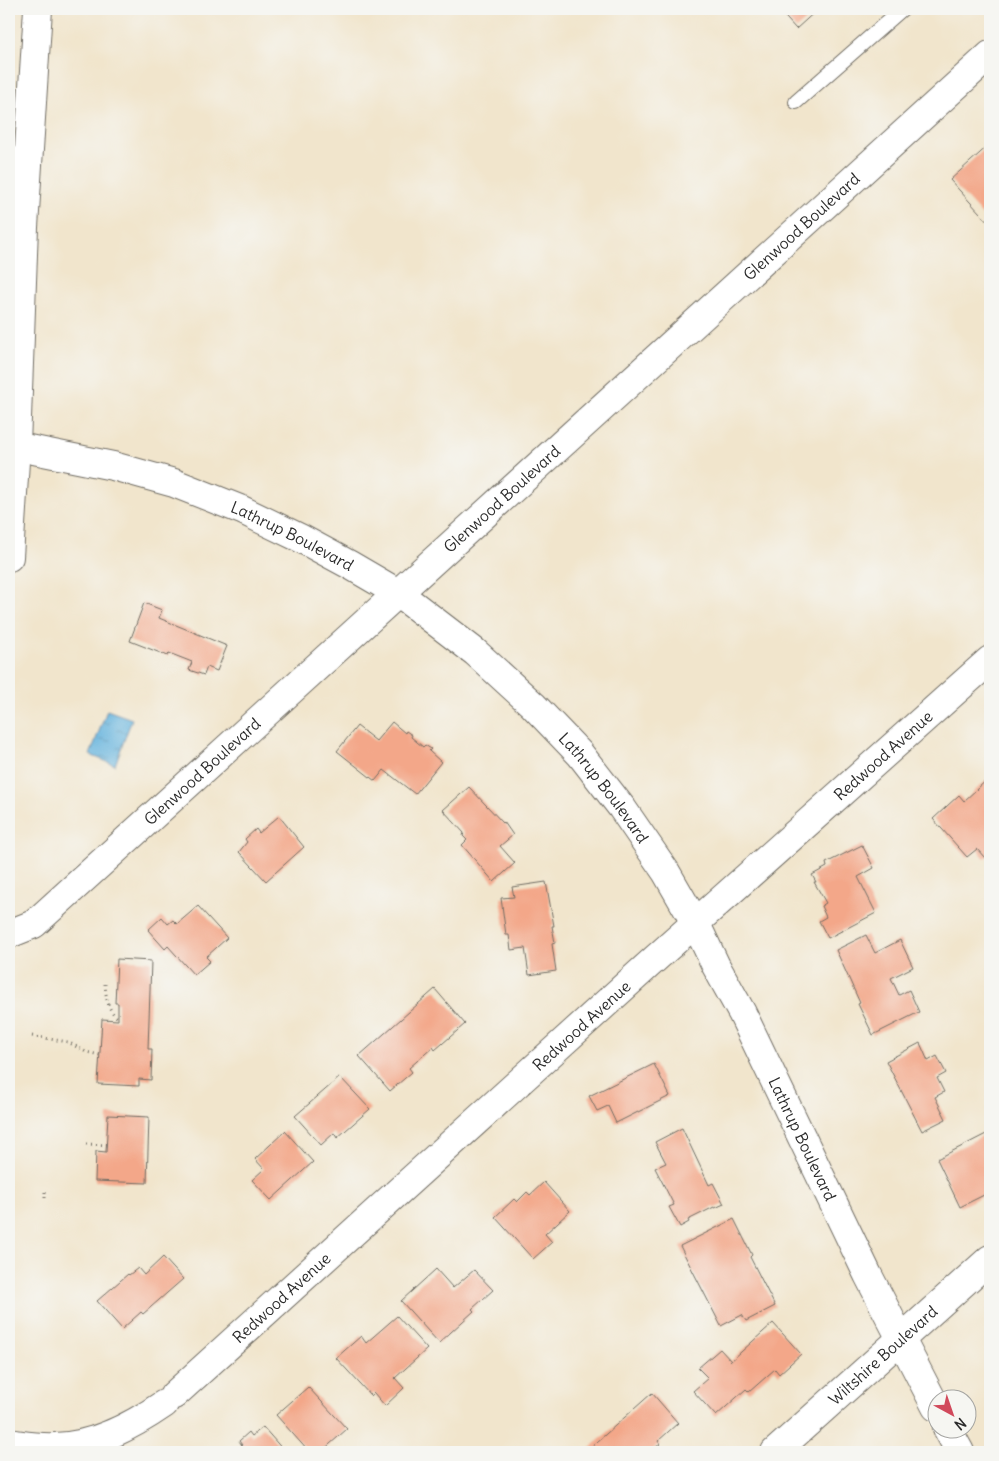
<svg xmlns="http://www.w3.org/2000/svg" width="999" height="1461" viewBox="0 0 999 1461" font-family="Delius,sans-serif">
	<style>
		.water { fill: url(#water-ripples); stroke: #476e84 }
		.building { fill: #f3a789 }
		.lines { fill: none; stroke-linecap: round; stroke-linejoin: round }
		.service-casing { stroke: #706c63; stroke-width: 16 }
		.minor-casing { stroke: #706c63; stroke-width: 30 }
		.path { stroke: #706c63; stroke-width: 3; stroke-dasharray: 1 4; stroke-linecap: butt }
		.service { stroke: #fff; stroke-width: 14 }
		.minor { stroke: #fff; stroke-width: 28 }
		.labels { text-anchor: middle; stroke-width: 4; stroke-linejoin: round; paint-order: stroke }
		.street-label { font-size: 16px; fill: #2b2b2b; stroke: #f6f6f2 }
	</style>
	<defs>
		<pattern id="water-ripples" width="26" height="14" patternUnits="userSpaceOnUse" patternTransform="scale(1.25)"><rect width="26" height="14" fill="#63b2dd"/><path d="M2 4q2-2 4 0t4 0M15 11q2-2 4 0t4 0" fill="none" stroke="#5291b3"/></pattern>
	</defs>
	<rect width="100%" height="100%" fill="#f6f6f2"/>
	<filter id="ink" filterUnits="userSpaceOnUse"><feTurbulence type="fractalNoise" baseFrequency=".02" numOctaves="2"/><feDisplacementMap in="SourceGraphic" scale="10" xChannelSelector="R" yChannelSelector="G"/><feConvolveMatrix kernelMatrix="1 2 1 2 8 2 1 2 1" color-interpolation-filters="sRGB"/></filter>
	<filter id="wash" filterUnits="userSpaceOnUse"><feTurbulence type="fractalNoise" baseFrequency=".0096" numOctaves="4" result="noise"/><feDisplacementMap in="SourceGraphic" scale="20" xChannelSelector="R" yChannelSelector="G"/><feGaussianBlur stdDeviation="1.12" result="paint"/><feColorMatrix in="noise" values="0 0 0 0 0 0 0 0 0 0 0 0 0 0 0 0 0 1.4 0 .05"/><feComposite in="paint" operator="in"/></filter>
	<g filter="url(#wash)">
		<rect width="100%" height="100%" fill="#f1e5cc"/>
		<path class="water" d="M107 710 132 719 115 765 90 755Z"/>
		<g id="blocks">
			<path class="building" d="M778 9H818L796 29Z
				M990 144V224L950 180Z
				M144 603 162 610 159 618 227 646 217 671 207 667 204 675 189 670 192 662 169 653 168 656 130 641Z
				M392 722 405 733 406 731 412 735 411 737 423 747 425 745 431 749 429 751 441 762 415 794 384 770 375 781 337 751 357 726 376 741Z
				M990 777V854L985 858 977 849 967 857 933 819 959 795 964 801Z
				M469 787 503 823 504 822 513 835 500 846 515 863 494 882 462 845 467 840 463 836 464 833 443 810Z
				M279 816 304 847 266 881 239 852 247 842 245 839 256 829 259 833Z
				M862 845 874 868 858 877 876 913 828 938 819 921 826 917 821 906 826 903 814 882H816L812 875 827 867 826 863Z
				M546 882 554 926H552L555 943 552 944 556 971 529 975 525 948 511 950 509 935H506L501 898 514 897 512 887Z
				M198 906 227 938 206 957 210 961 194 975 168 946 165 949 148 930 162 917 168 924 173 920 177 924Z
				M866 935 875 953 900 940 913 967 891 978 899 995 909 990 919 1012 873 1035 858 1004 860 1003 836 950Z
				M117 959 151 961 148 1049H152L151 1080 139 1079V1086L98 1084 102 1019 118 1020V1003H115Z
				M435 989 465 1024 435 1050 433 1047 409 1068 412 1072 390 1091 359 1056Z
				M920 1043 928 1061 937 1056 946 1073 937 1078 944 1092 935 1097 946 1119 922 1131 886 1061Z
				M654 1064 670 1096 616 1123 608 1106 597 1111 589 1096Z
				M340 1077 370 1109 337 1138 334 1133 321 1145 295 1116Z
				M108 1115 149 1117 147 1183 95 1181 96 1151 106 1152Z
				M682 1128 709 1185 713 1183 724 1204 715 1208 714 1207 688 1220 689 1222 680 1227 669 1207 674 1205 655 1168 666 1163 655 1142Z
				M285 1131 313 1162 271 1200 252 1180 264 1169 255 1159Z
				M990 1132V1186L988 1188 990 1192 960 1207 937 1159Z
				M544 1182 570 1211 545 1234 552 1242 533 1259 495 1217 514 1199 517 1202 527 1192 530 1195Z
				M734 1219 752 1255 750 1257 775 1306 746 1321 742 1315 721 1326 680 1246Z
				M163 1257 183 1279 143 1314 141 1312 122 1329 97 1301 128 1274 129 1275 138 1268 144 1275Z
				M436 1269 453 1288 474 1270 493 1290 472 1309 474 1311 439 1343 401 1301Z
				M397 1316 427 1349 395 1378 404 1388 385 1406 374 1393 371 1396 336 1358 361 1336 366 1343Z
				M773 1323 801 1354 779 1374 775 1369 749 1392 746 1389 716 1416 693 1391 708 1378 698 1368 720 1349 731 1361Z
				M308 1387 347 1429 321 1452H309L276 1415Z
				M652 1393 678 1423 658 1441 660 1444 650 1452H590L588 1450Z
				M263 1427 285 1452H234L242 1445 239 1441 249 1432 252 1436Z"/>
		</g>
	</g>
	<g filter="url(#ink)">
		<use href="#blocks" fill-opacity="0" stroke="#706c63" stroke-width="1"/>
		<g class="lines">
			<defs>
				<path id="service" d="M796 102 902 9"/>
				<g id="minor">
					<path id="s1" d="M9 445 113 466 174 483 242 510 300 538 350 565 398 593 475 652 533 705 580 754 622 808 666 872 696 924 716 966 742 1013 868 1275 936 1407"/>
					<path d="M9 557 16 445 24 227 38 9"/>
					<path id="s2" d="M9 934 34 924 990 55"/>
					<path id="s3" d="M174 1395 656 958 990 660"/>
					<path d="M947 1428 960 1452"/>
					<path d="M9 1443C24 1445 39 1448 55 1447 95 1446 132 1426 164 1404"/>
					<path id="s4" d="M775 1452 990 1259"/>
				</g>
			</defs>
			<use href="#service" class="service-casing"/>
			<use href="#minor" class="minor-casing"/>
			<path class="path" d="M105 984C106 996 107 1010 118 1018
				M32 1036 68 1042 86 1052 100 1055
				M86 1144 106 1145
				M45 1198V1188"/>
			<use href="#service" class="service"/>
			<use href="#minor" class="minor"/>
		</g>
	</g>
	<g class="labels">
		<g class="street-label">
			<text dy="6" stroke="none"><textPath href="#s2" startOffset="1064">Glenwood Boulevard</textPath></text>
			<text dy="6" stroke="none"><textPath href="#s2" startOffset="659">Glenwood Boulevard</textPath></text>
			<text dy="6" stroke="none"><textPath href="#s1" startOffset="299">Lathrup Boulevard</textPath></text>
			<text dy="6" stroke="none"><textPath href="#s3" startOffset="955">Redwood Avenue</textPath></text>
			<text dy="6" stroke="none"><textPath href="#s2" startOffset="254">Glenwood Boulevard</textPath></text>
			<text dy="6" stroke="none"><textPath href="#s1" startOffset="704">Lathrup Boulevard</textPath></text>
			<text dy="6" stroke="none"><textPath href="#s3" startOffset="550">Redwood Avenue</textPath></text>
			<text dy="6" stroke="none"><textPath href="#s1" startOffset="1109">Lathrup Boulevard</textPath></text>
			<text dy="6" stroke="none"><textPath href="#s3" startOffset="145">Redwood Avenue</textPath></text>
			<text dy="6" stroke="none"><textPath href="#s4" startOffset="145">Wiltshire Boulevard</textPath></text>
		</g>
	</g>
	<rect width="999" height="1461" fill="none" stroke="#f6f6f2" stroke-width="30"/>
	<g transform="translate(952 1414) rotate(140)"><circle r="24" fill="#f6f6f2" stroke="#a5a5a2"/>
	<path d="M0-4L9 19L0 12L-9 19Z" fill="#d1495b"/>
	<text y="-8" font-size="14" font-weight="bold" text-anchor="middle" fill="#2b2b2b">N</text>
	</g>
</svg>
